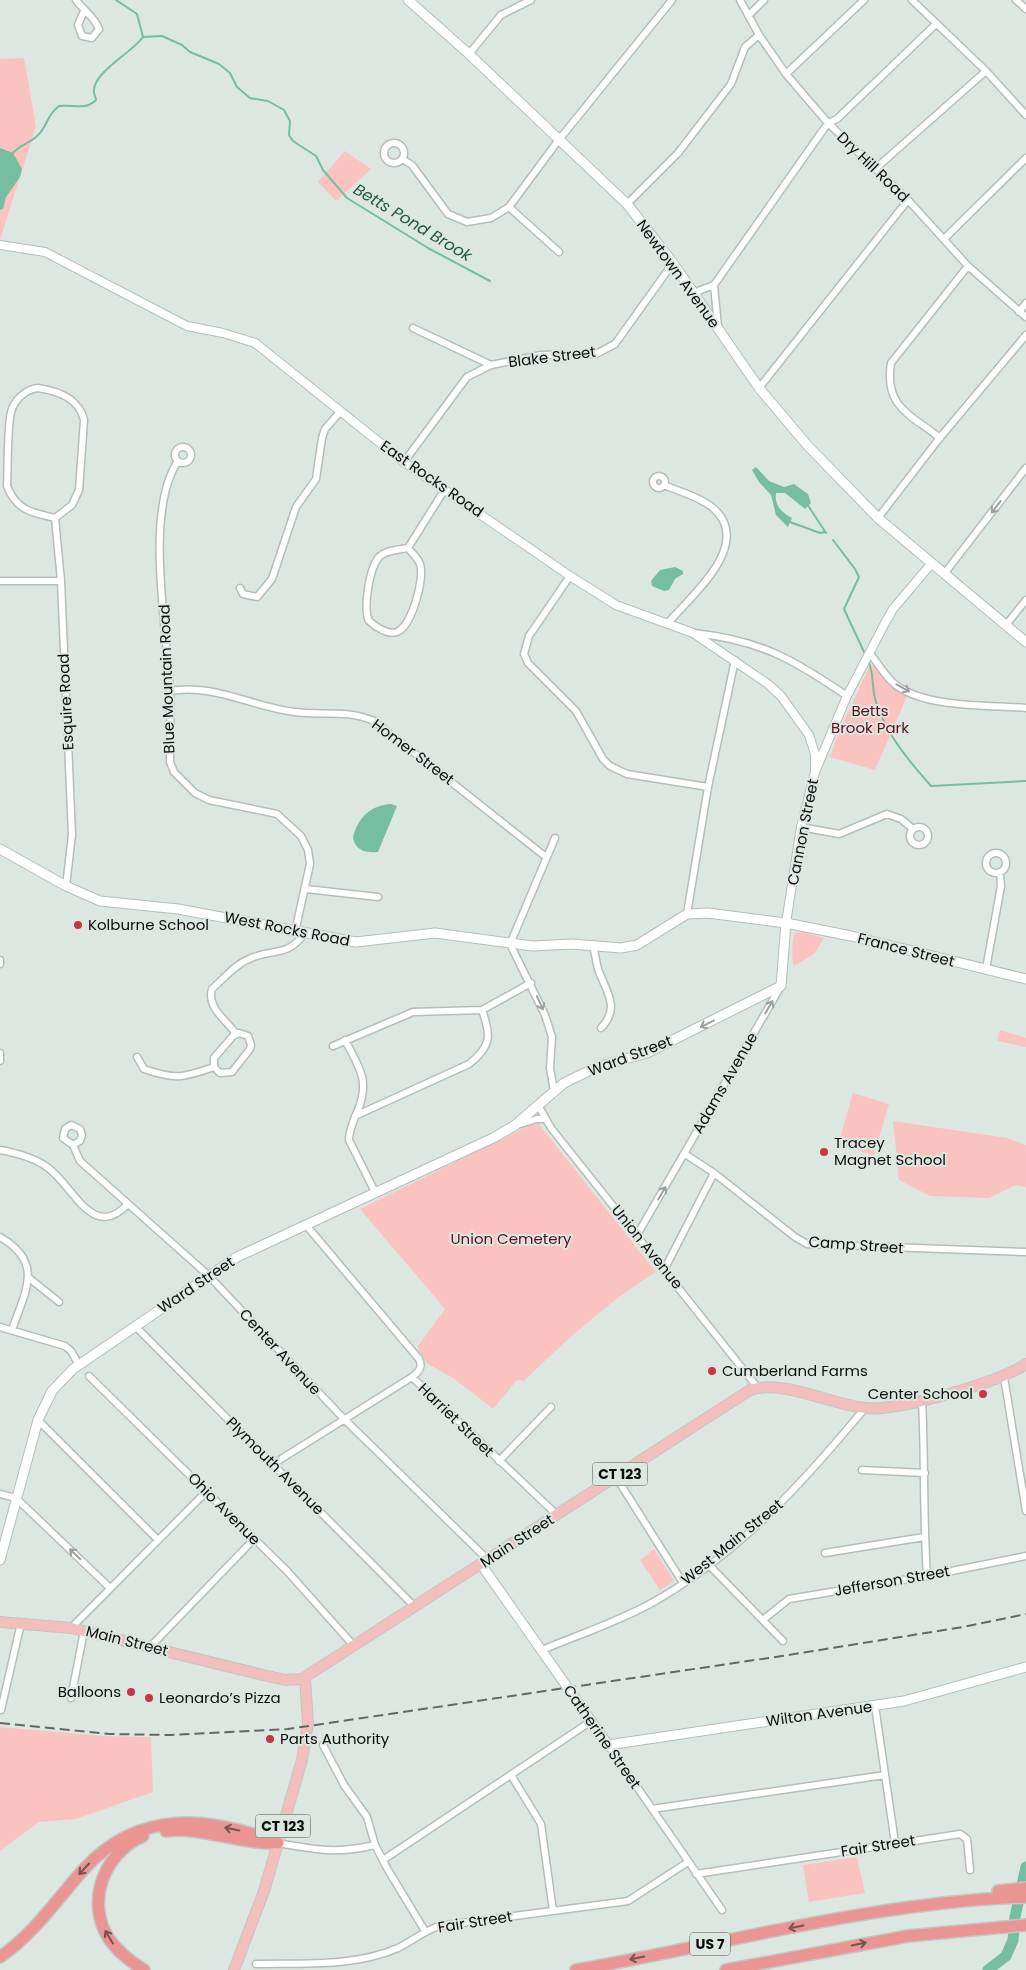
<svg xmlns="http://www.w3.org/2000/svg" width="1026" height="1970" viewBox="0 0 1026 1970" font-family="Poppins,sans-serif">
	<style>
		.green { fill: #fbc3bf }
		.water { fill: #76bea1 }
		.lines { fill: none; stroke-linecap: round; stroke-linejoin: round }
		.stream { stroke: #76bea1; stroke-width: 2 }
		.river { stroke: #76bea1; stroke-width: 11 }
		.minor-casing { stroke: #b4beb9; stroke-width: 9 }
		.tertiary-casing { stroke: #b4beb9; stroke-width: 10 }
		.secondary-casing { stroke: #b4beb9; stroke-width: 11 }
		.primary-casing { stroke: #c4c5c5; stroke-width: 12 }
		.motorway-casing { stroke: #c4c5c5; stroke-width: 14 }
		.minor { stroke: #fff; stroke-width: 6 }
		.tertiary { stroke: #fff; stroke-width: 8 }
		.secondary { stroke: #fff; stroke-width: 9 }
		.primary { stroke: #f2bfbd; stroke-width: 10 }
		.motorway { stroke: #ea9591; stroke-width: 11 }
		.rail { stroke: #626866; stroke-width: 2; stroke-dasharray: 10 5; stroke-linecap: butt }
		.oneway { stroke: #9d9f9e }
		.oneway2 { stroke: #7a524f }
		.poi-dot { fill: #c73740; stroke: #dde7e2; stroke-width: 2 }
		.labels { text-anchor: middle; stroke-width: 4; stroke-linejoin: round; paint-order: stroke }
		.shield { fill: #dde7e2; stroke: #4a4f4d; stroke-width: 1 }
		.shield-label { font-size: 14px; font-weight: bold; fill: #0b0e0d }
		.street-label { font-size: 15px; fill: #0b0e0d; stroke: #dde7e2 }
		.park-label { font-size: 15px; fill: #600e16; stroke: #dde7e2 }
		.poi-label { font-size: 15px; fill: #0b0e0d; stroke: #dde7e2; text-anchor: start }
		.water-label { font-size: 16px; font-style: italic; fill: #1f5844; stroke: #dde7e2 }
	</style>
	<rect width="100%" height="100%" fill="#dde7e2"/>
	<path class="green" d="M24 58 36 126 0 240V59Z
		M345 151 371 169 336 201 318 182Z
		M875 666 897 688 908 694 875 770 830 757 838 734 869 667Z
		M802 932 824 938 814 954 794 966C791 959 792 940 795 933Z
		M1000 1030 1026 1038V1047L997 1041Z
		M853 1093 889 1104 874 1155 838 1145Z
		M893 1121 1007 1138 1026 1145V1187L1016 1185 989 1198 930 1196 899 1180Z
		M539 1124 656 1272C611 1299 562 1344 524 1381L517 1380 493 1409C480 1399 467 1388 453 1378 441 1370 419 1364 418 1346L445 1309 360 1209 528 1126Z
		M654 1549 674 1581 660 1590 640 1560Z
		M0 1727 103 1736 151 1737 153 1792 76 1819 39 1822 0 1851Z
		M857 1857 865 1893 809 1902 803 1865Z"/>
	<path class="water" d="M0 148 13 153 22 169 20 177 6 197 3 209 0 210Z
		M756 467 769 481 784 487 794 484 808 494 811 503 805 509 785 493H776C774 505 782 513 792 518L788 527 776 515 771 495 759 482 752 470Z
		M675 567 683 571V574L675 579 669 590 664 591 652 586 651 581 660 570Z
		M391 804 397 806 378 852C366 853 356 851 353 838 357 818 371 805 391 804Z"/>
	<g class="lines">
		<path class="stream" d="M116 0 137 14 143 37
			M143 37 162 36 182 45 190 52 219 64 230 73 237 87 250 98 268 101 284 110 290 121 289 135 293 141 316 156 323 170 347 198 428 248 490 281
			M12 154C19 145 31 143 38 135 48 126 45 117 59 106 73 104 85 111 96 100 96 97 94 95 94 93 91 73 132 53 143 37
			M807 504 826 533
			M790 522 820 533 825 532
			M833 540 855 569 859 577 844 609 865 654
			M868 660C875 676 871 687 876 702 886 734 909 761 931 786L1026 781"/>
		<path class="river" d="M988 1970 1006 1956 1013 1940 1015 1917 1026 1867"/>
		<defs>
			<path id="minor" d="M76 0C84 11 95 17 99 29L92 38 82 36 78 25 84 11
				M740 0 759 35 786 74 828 123 908 200 968 266 1026 317
				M912 0 986 71 1026 115
				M1016 0 1026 9
				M749 15 764 0
				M469 54 501 15 531 0
				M786 74 864 0
				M384 153a10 10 0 1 1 20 0a10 10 0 1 1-20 0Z
				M402 159 412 165 448 214 467 222 491 218 509 207 558 141 672 0
				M875 169 986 71
				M627 204 678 153 731 84 745 47 759 35
				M509 207 559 252
				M944 239 1026 158
				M714 285 718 327
				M693 293 714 285 828 123 837 119 936 24
				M1019 312 1026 303
				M413 328 491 365
				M38 388C58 391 79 398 84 420L79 490 72 505 55 518C32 513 16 510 7 486 8 467 7 430 11 412 14 400 26 389 38 388Z
				M759 388 908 200
				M940 438C910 414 884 407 891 363L968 266
				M175 455a8 8 0 1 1 16 0a8 8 0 1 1-16 0Z
				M178 461C144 512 167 629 170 690 171 714 170 738 170 762L174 772 195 793 209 800 277 814 301 836 308 850 310 864 295 932
				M404 462 467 377 491 365 541 355 596 354 615 344 673 263
				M653 482a6 6 0 1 1 12 0a6 6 0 1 1-12 0Z
				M664 485C680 492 707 499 718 513 749 549 689 598 667 624
				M55 518 61 581 72 835 66 886
				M878 518 938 440 1026 335
				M408 548C412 553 418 558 420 564 425 578 412 626 397 632 388 635 376 627 369 621 363 608 369 569 379 557 385 550 399 550 408 548Z
				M408 548 445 489
				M944 574 1026 468
				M570 576 529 636 524 654 528 663 576 711 603 759 610 766 627 774 708 787
				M0 581H61
				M240 588 243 594 257 597 272 579 296 507 316 479 322 438 325 429 340 412
				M1006 625 1026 600
				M693 633C760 640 793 659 847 696
				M870 653C878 664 886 678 897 686 928 708 989 705 1026 708
				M170 691C213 683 252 707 295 712 323 716 346 709 374 721L546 857
				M801 827 839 834 887 814 901 819 913 829
				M910 836a9 9 0 1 1 18 0a9 9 0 1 1-18 0Z
				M986 863a10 10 0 1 1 20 0a10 10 0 1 1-20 0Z
				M306 889 378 897
				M687 914 708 787 735 660
				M593 945C595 953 596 961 598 969 606 992 621 1007 601 1028
				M0 960V964
				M986 969 1001 886 1000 873
				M239 1033 248 1036 251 1045 250 1049 232 1072 220 1073 214 1067V1058L233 1036Z
				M236 1034C227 1020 206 1008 212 989 223 979 236 964 249 959 271 948 287 958 304 934
				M345 1040C359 1067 370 1080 358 1110 354 1120 349 1129 349 1140L375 1192
				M333 1046 413 1012 482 1010 531 983
				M0 1053V1061
				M137 1057 144 1069C176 1080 182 1078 214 1067
				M554 1091 550 1068 552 1037 545 1015 510 944 555 838
				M538 1105 551 1128 758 1388
				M355 1116 469 1064C492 1046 491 1035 482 1010
				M517 1125 537 1119H545
				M73 1145 80 1141 82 1135 80 1129 71 1125 65 1129 63 1138 73 1145 80 1161 208 1275 343 1418 483 1555 484 1563
				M0 1150C16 1153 33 1157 47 1167 74 1186 92 1242 128 1204
				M685 1154 714 1173 795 1237 807 1244 1026 1252
				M637 1235 781 986
				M0 1237C45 1263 25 1291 12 1330
				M664 1270 714 1173
				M29 1278 59 1302
				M135 1326 415 1607
				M0 1327 65 1346 71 1351 79 1365
				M89 1376 287 1571 354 1646
				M412 1377 557 1515
				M1004 1377 1026 1511
				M922 1400C925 1459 923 1518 927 1576
				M38 1420 158 1540
				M499 1461 551 1407
				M273 1464 412 1377C419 1372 423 1367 419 1359L306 1225
				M862 1470 925 1473
				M616 1477 683 1583
				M0 1494 16 1498 110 1588
				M825 1553 924 1537
				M709 1565 783 1641
				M764 1619 789 1599 927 1576 1026 1556
				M71 1628 206 1492
				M150 1647 254 1539
				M542 1650C578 1635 617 1622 650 1604 738 1555 802 1484 865 1408
				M71 1698 84 1631
				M875 1706 895 1843
				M1 1710 21 1623
				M323 1745 344 1785 367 1817 375 1845 388 1870 425 1931
				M608 1745 722 1910
				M511 1775 541 1824 553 1911
				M652 1809 885 1775
				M278 1843C316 1850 337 1854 375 1845
				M383 1860 590 1722
				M696 1874 960 1834 967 1839 970 1870
				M256 1964C303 1963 354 1967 398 1948 412 1941 424 1931 439 1926L628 1901 688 1862"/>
			<path id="tertiary" d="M0 245 45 252 187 326 223 333 255 343 404 462 570 576 616 605 693 633 768 684 781 696 809 735 815 754V772
				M786 923 801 827 815 772 847 696 885 623 893 609 931 564"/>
			<path id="secondary" d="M408 0 469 54 627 204 673 263 759 388 808 446 878 518 1026 642
				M0 849 66 886 100 901 178 909 356 942 435 933 533 946 572 944 621 948 637 945 687 914 708 913 786 923 851 936 1026 979
				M0 1560 38 1420 52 1391 73 1369 237 1257 493 1138 514 1126 564 1083 597 1067 647 1053 781 986 786 923
				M484 1563 485 1570 608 1745 904 1701 1026 1667"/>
			<path id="primary" d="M0 1622 71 1628 263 1675 285 1680 302 1679 750 1390C783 1379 832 1405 866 1408 896 1412 1001 1382 1026 1364
				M234 1970 264 1891 302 1760 308 1723 305 1678"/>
			<path id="motorway" d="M166 1831C202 1827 236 1843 271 1843
				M143 1836C104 1853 85 1902 109 1939 118 1952 131 1962 144 1970
				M998 1891 1026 1888
				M0 1957C34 1934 57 1899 84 1869 139 1809 209 1816 278 1843
				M576 1970C725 1944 874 1902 1026 1897
				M726 1970 908 1936 1026 1925"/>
		</defs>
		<use href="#minor" class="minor-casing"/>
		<use href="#tertiary" class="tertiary-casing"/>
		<use href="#secondary" class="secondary-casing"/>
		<use href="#primary" class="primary-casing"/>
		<use href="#motorway" class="motorway-casing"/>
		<use href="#minor" class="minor"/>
		<use href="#tertiary" class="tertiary"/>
		<use href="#secondary" class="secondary"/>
		<use href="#primary" class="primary"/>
		<use href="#motorway" class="motorway"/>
		<path class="rail" d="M0 1723 110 1734 170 1735 288 1729 782 1656 963 1627 1026 1614"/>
	</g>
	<defs><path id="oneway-shaft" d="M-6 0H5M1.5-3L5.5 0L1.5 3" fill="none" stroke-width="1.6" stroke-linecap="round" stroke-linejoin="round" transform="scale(1.25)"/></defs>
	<g class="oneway">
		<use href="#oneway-shaft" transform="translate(996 507) rotate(128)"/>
		<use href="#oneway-shaft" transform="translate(903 688) rotate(29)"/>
		<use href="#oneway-shaft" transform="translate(540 1003) rotate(66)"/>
		<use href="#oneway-shaft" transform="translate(769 1007) rotate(-60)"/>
		<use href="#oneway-shaft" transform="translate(707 1024) rotate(153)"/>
		<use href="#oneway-shaft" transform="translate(662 1193) rotate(-59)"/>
		<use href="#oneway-shaft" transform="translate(75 1554) rotate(-136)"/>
	</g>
	<g class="oneway2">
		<use href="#oneway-shaft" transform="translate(232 1829) rotate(-169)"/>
		<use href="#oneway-shaft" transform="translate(84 1869) rotate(133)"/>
		<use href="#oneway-shaft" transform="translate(796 1927) rotate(169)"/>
		<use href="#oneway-shaft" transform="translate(109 1937) rotate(-121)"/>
		<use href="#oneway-shaft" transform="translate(859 1944) rotate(-11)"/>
		<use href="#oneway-shaft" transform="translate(637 1958) rotate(169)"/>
	</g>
	<g class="poi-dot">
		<circle cx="78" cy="925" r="5"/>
		<circle cx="824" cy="1152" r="5"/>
		<circle cx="712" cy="1371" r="5"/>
		<circle cx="983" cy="1394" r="5"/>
		<circle cx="131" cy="1692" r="5"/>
		<circle cx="149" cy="1698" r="5"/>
		<circle cx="270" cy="1739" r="5"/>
	</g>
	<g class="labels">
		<g class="shield">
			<rect x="592.5" y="1462.5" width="55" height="23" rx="4"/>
			<rect x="255.5" y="1814.5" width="55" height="23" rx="4"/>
			<rect x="690" y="1932.5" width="40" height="23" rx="4"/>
		</g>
		<g class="shield-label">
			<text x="620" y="1479">CT 123</text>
			<text x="283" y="1831">CT 123</text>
			<text x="710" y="1949">US 7</text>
		</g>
		<g class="street-label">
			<text transform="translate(873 167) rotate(44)" y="5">Dry Hill Road</text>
			<text transform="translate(678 274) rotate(54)" y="5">Newtown Avenue</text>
			<text transform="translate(552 357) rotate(-7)" y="5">Blake Street</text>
			<text transform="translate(432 479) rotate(35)" y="5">East Rocks Road</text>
			<text transform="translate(167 679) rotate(-92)" y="5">Blue Mountain Road</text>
			<text transform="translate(66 702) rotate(-93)" y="5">Esquire Road</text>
			<text transform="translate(413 752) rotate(37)" y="5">Homer Street</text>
			<text transform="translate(803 832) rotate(-79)" y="5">Cannon Street</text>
			<text transform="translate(287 929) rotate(11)" y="5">West Rocks Road</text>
			<text transform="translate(906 950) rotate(14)" y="5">France Street</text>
			<text transform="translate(630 1056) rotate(-21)" y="5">Ward Street</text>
			<text transform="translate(725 1083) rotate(-60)" y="5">Adams Avenue</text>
			<text transform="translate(856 1245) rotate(4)" y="5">Camp Street</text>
			<text transform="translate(647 1247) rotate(51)" y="5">Union Avenue</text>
			<text transform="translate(196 1285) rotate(-34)" y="5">Ward Street</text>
			<text transform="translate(280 1352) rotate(47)" y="5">Center Avenue</text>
			<text transform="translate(456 1420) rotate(44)" y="5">Harriet Street</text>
			<text transform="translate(275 1466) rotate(45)" y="5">Plymouth Avenue</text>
			<text transform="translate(224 1509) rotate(45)" y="5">Ohio Avenue</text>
			<text transform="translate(517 1541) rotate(-33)" y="5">Main Street</text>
			<text transform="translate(732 1542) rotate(-39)" y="5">West Main Street</text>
			<text transform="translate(892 1581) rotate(-10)" y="5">Jefferson Street</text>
			<text transform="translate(127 1641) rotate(14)" y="5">Main Street</text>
			<text transform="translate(819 1714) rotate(-8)" y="5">Wilton Avenue</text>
			<text transform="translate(602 1737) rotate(55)" y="5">Catherine Street</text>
			<text transform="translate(878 1846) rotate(-9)" y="5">Fair Street</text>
			<text transform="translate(475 1922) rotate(-9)" y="5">Fair Street</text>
		</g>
		<g class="park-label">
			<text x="870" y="716">Betts<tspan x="870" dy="17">Brook Park</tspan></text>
			<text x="511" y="1244">Union Cemetery</text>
		</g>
		<g class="poi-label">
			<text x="88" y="930">Kolburne School</text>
			<text x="834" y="1148">Tracey<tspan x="834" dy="17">Magnet School</tspan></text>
			<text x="722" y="1376">Cumberland Farms</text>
			<text x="973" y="1399" text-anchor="end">Center School</text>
			<text x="121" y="1697" text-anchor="end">Balloons</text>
			<text x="159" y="1703">Leonardo’s Pizza</text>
			<text x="280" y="1744">Parts Authority</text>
		</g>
		<g class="water-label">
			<text transform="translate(413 222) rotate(31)" y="6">Betts Pond Brook</text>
		</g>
	</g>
</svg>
